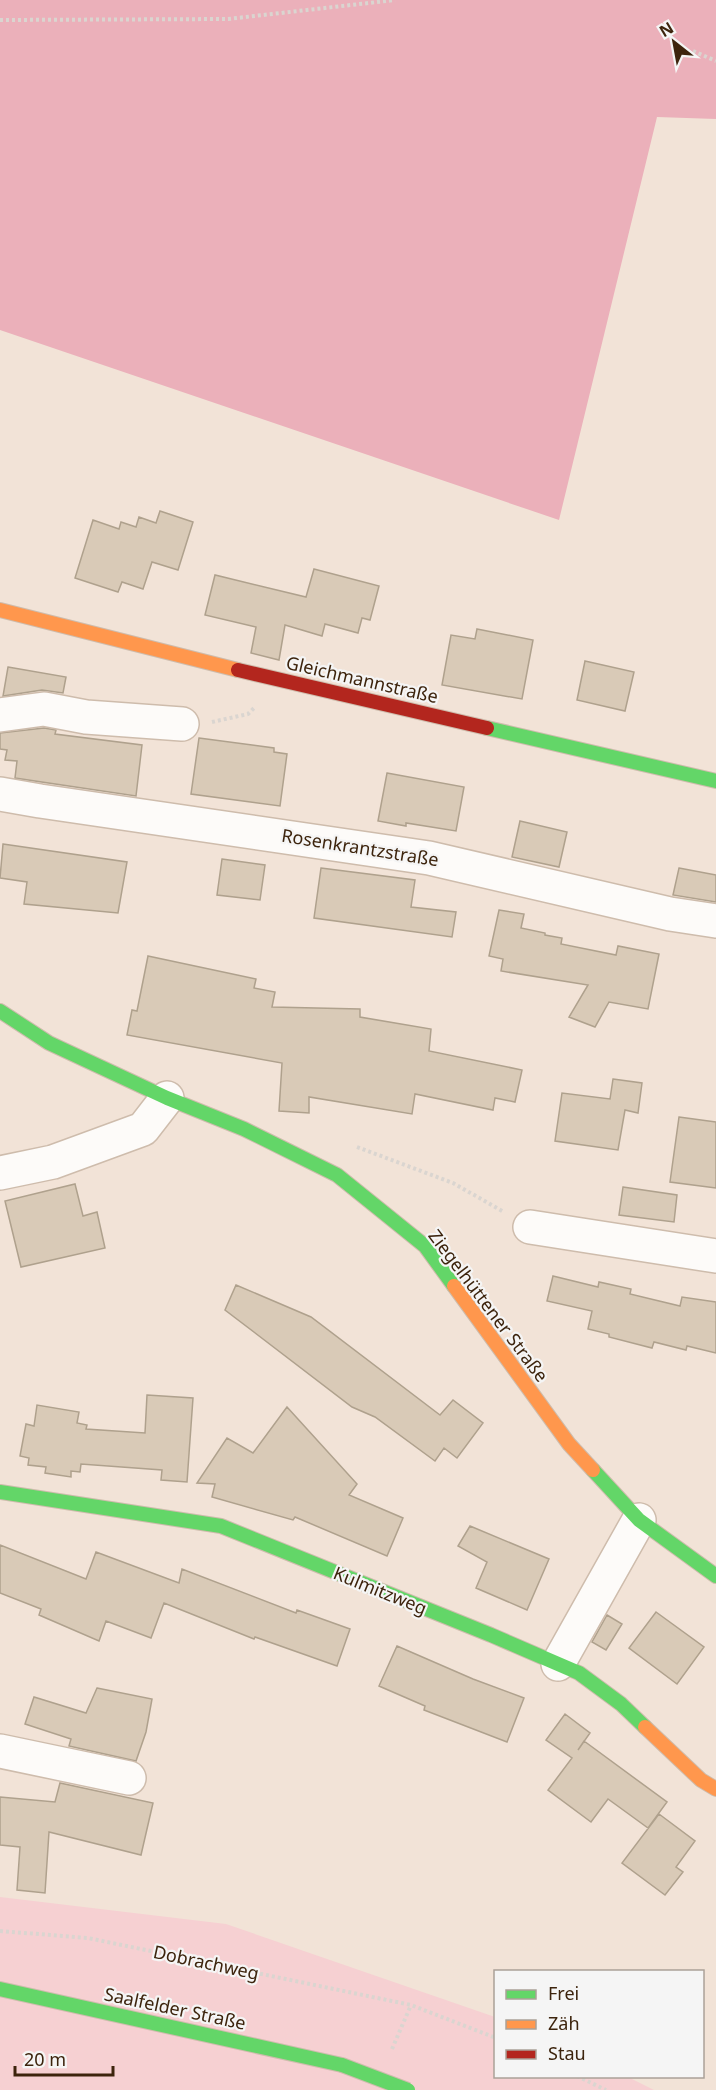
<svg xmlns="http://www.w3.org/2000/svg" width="716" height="2090" viewBox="0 0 716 2090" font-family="'Noto Sans',sans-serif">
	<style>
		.green { fill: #f6d0d2 }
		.forest { fill: #ebb0ba }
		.building { fill: #d9cab7; stroke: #afa18d; stroke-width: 1.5 }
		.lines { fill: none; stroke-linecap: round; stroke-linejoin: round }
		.street-casing { stroke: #cebcac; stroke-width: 36 }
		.fast-casing { stroke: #cebcac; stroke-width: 16 }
		.slow-casing { stroke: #cebcac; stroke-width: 16 }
		.jam-casing { stroke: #cebcac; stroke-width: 16 }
		.path { stroke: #dad5d0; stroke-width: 4; stroke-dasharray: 3 3; stroke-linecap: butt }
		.street { stroke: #fdfbf9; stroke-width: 33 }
		.fast { stroke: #63d668; stroke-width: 14 }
		.slow { stroke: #ff974d; stroke-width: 14 }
		.jam { stroke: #b3261e; stroke-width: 14 }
		.fast-bridge-casing { stroke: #cebcac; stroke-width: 16; stroke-linecap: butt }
		.fast-bridge { stroke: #63d668; stroke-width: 14 }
		.labels { text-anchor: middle; stroke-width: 4.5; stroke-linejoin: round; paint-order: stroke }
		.street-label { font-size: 18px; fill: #3d240d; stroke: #f5f5f5 }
	</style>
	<rect width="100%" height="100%" fill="#f2e3d7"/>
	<path class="green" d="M0 1897 226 1924 495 2017 496 2076 628 2077 654 2090H0Z"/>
	<path class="forest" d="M0 0H716V119L657 117 559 520 0 330Z"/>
	<path class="building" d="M160 511 193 522 178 570 152 562 143 589 122 582 118 592 75 578 93 520 119 529 121 522 136 527 139 517 156 523Z
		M314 569 379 586 370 620 362 618 358 633 325 624 322 636 285 625 279 660 251 653 256 627 205 615 215 575 306 597Z
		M477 629 533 640 522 699 442 685 451 635 475 639Z
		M585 661 634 672 625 711 577 700Z
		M8 667 66 677 63 693 42 690 3 696Z
		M44 728 56 730 55 734 142 745 136 796 15 778 17 761 5 760 7 750 0 749V733Z
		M199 738 274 748V752L287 754 280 806 191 794Z
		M387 773 464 787 456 831 406 823V826L378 821Z
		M520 821 567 832 559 867 512 857Z
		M3 844 127 862 118 913 24 904 27 882 0 878Z
		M222 859 265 865 260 900 217 895Z
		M321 868 415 880 411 907 456 912 452 937 314 918Z
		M679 868 716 875V902L673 895Z
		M499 910 524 914 521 928 545 933V935L562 938 561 944 616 955 618 946 659 954 648 1009 609 1002 595 1027 569 1017 588 985 501 971 503 959 489 956Z
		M148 956 256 979 254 988 275 992 272 1007 360 1009V1017L431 1029 429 1051 522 1070 515 1102 495 1098 493 1110 415 1094 412 1114 309 1097V1113L279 1111 282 1063 127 1035 132 1010 137 1011Z
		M613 1079 642 1083 638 1113 625 1110 618 1150 555 1141 562 1093 610 1099Z
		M679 1117 716 1122V1188L670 1182Z
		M75 1184 83 1216 97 1212 105 1248 21 1267 5 1201Z
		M623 1187 677 1195 674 1222 619 1215Z
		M553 1276 598 1287 599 1282 631 1289 630 1294 680 1306 682 1297 716 1302V1353L687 1346 686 1350 654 1342 652 1348 609 1337V1334L588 1329 592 1311 547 1301Z
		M236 1285 311 1317 440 1415 453 1400 483 1423 457 1458 444 1448 435 1461 375 1417 352 1407 225 1310Z
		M147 1395 193 1398 187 1482 161 1480 162 1470 81 1464 80 1472 71 1471V1477L45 1473 46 1467 28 1465 29 1458 20 1456 26 1424 34 1426 37 1405 79 1412 77 1423 87 1425 86 1429 145 1433Z
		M287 1407 357 1484 349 1495 403 1518 387 1556 295 1517 293 1520 212 1497 215 1484 197 1483 227 1438 253 1453Z
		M470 1526 549 1559 527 1610 476 1588 487 1562 458 1546Z
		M0 1545 86 1579 96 1552 179 1583 182 1569 296 1613 297 1610 350 1629 337 1666 255 1637 254 1639 164 1603 151 1638 106 1621 99 1641 39 1615 41 1609 0 1593Z
		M656 1612 704 1647 677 1684 629 1648Z
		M607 1615 622 1624 606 1650 592 1642Z
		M397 1646 473 1679 524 1698 507 1742 424 1710 425 1706 379 1686Z
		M97 1688 152 1699 146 1732 136 1761 69 1746 71 1739 25 1724 34 1697 86 1713Z
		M565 1714 590 1733 578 1750 584 1741 667 1802 648 1828 608 1799 591 1822 548 1790 572 1758 546 1740Z
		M60 1783 153 1803 141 1855 49 1832 45 1893 17 1890 20 1847 0 1845V1797L55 1802Z
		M659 1814 695 1841 676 1867 683 1872 665 1895 622 1863Z"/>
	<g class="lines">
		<defs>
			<path id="street" d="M0 715 44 709 86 717 182 724
				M0 794 40 801 429 858 670 914 716 921
				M0 1173 53 1162 143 1129 167 1098
				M530 1227 716 1256
				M558 1664 639 1520
				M0 1751 129 1778"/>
			<path id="fast" d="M487 728 716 781
				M0 1011 49 1043 167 1098 244 1129 337 1175 425 1246 454 1286
				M593 1470 639 1520 716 1576
				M0 1492 221 1526 491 1635 579 1673 621 1704 645 1727
				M0 1989 342 2065"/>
			<path id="slow" d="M0 610 238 670
				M454 1286 569 1444 593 1470
				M645 1727 701 1780 716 1789"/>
			<path id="jam" d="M238 670 487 728"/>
		</defs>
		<use href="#street" class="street-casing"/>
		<use href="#fast" class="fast-casing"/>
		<use href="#slow" class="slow-casing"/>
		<use href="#jam" class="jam-casing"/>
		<path class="path" d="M0 20 228 19 395 0
			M693 51 716 61
			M212 722 248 714 255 707
			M357 1147 453 1183 504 1212
			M0 1931 88 1938 411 2005 496 2038
			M392 2049 411 2005
			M577 2076 606 2090"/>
		<use href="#street" class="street"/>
		<use href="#fast" class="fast"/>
		<use href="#slow" class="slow"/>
		<use href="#jam" class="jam"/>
		<defs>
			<path id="fast-bridge" d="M342 2065 408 2090"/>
		</defs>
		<use href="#fast-bridge" class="fast-bridge-casing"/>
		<use href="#fast-bridge" class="fast-bridge"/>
	</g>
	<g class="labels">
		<g class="street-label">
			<text transform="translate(362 680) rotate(13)" y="6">Gleichmannstraße</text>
			<text transform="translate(360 848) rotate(9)" y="6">Rosenkrantzstraße</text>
			<text transform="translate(488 1306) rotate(53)" y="6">Ziegelhüttener Straße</text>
			<text transform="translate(380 1591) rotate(22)" y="6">Kulmitzweg</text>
			<text transform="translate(206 1963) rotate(12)" y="6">Dobrachweg</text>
			<text transform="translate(175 2009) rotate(12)" y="6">Saalfelder Straße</text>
		</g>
	</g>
	<rect x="494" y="1970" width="210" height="108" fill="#f5f5f5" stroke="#aba198" stroke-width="1.5"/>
	<rect x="506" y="1990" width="30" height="9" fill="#63d668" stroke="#aba198" stroke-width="1.5"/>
	<text x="548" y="2000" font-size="18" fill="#3d240d">Frei</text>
	<rect x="506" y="2020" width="30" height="9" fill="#ff974d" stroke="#aba198" stroke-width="1.5"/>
	<text x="548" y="2030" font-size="18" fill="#3d240d">Zäh</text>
	<rect x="506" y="2050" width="30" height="9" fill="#b3261e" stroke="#aba198" stroke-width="1.5"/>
	<text x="548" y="2060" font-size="18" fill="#3d240d">Stau</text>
	<g transform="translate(674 42) rotate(329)" stroke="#f5f5f5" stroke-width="4.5" paint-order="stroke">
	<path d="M0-4.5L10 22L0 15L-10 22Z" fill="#3d240d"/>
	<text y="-9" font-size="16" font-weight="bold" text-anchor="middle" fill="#3d240d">N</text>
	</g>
	<path d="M15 2066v9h98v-9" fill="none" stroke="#3d240d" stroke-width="3"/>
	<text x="24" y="2066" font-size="18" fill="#3d240d" stroke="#f5f5f5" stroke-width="4.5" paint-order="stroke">20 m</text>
</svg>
